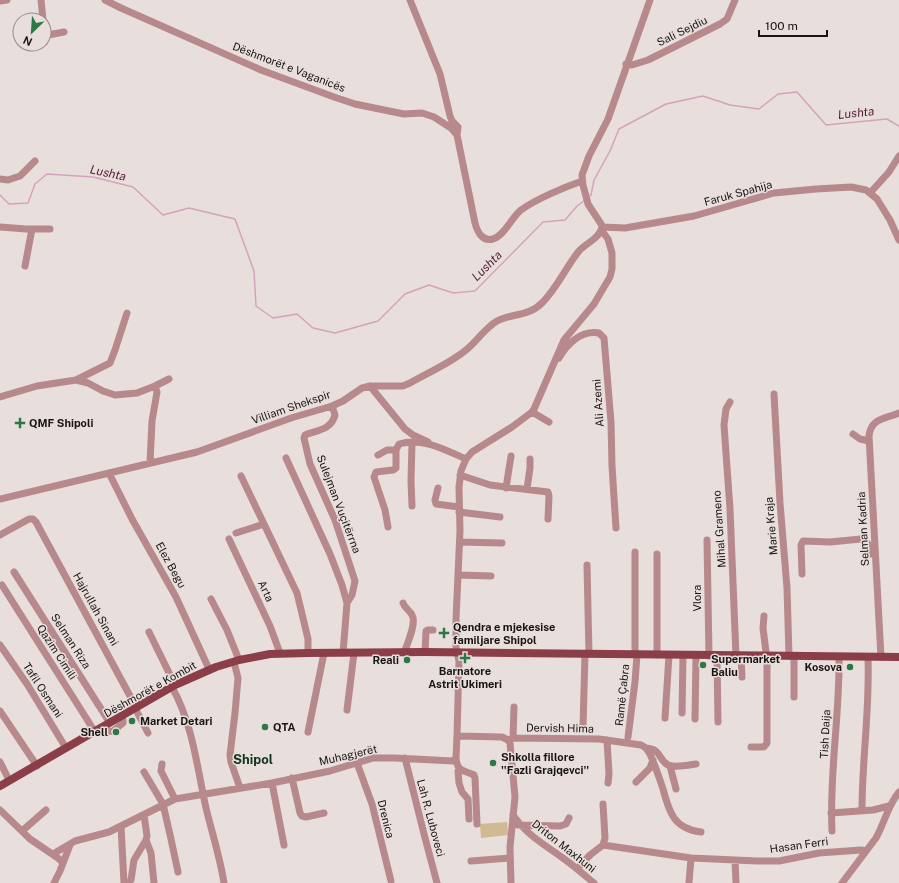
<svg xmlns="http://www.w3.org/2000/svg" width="899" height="883" viewBox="0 0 899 883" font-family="'Public Sans',sans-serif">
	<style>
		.green { fill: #cfba93 }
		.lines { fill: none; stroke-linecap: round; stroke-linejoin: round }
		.stream { stroke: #d5a3b9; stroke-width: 1.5 }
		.minor { stroke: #b7898c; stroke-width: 7 }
		.major { stroke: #8b3d48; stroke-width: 8 }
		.poi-dot { fill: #2c7846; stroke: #e8dedb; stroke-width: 1.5 }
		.labels { text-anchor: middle; stroke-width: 3; stroke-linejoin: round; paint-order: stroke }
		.street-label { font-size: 11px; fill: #181514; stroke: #e8dedb }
		.poi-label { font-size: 11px; font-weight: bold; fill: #181514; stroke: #e8dedb; text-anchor: start }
		.water-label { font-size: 12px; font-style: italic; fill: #561b3a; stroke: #e8dedb }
		.quarter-label { font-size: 13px; font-weight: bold; fill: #0f331b; stroke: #e8dedb }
	</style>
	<rect width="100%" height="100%" fill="#e8dedb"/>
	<path class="green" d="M507 822 508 835 481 838 480 824Z"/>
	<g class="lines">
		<path class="stream" d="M0 195 9 204 28 203 35 184 47 174 93 177 133 187 163 215 189 208 235 219 254 271 256 306 273 318 297 314 313 328 335 333 378 321 405 294 429 285 453 293 475 291 543 222 565 220 577 206 585 200
			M589 197 591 195 594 180 610 151 619 129 666 104 703 96 730 105 759 109 778 94 797 92 826 125 887 119 899 126"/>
		<path class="minor" d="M41 0 43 20
			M105 0 121 8 261 70 334 97 355 104 389 111 404 114 422 113 434 117 451 128 457 135 475 223C477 231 482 242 493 239 505 235 511 218 521 210 536 199 565 187 582 181
			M410 0 440 74 450 116 452 121 458 127 457 135
			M0 1 7 0
			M44 27 46 33 48 35 64 32
			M626 64 632 65 648 60 720 24 727 19 735 0
			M0 179 8 180 20 176 35 161
			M870 193 889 172 899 156
			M0 227 26 229H50
			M603 227 625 228 694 216 774 193 816 189 851 187 866 190 877 199 890 220 899 240
			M603 227 588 204 583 185 582 175 589 156 608 119 650 0
			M25 266 32 229
			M559 358C567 344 581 330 599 333L604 338 611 422 612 466 616 528
			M76 380 110 363 115 350 127 313
			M155 386 169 379
			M370 386 405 429 413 435 428 442
			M774 394 780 503 787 588 789 656
			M0 397 37 386 76 380 88 383 103 391 115 395 137 393 155 386 157 392 152 421 150 463
			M730 402 726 409 724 425 730 509 736 656
			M332 406 335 415C331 430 318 430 305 435L304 438 310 464 335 520 355 581 352 595 347 603
			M532 412 549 422
			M853 434 860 439 869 441
			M378 455 387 450H396
			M286 458 330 554 342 585 347 603 343 653
			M109 473 132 519 176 597 209 669
			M460 475 490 485 548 492 549 496 548 519
			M241 476 297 593 308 639V653
			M438 488 435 500 436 504 459 507
			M506 488 511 456
			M527 489 530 468V459
			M0 499 197 452 291 418 332 406 343 401 362 388 370 386H403L410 383C429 372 449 364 466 350 477 341 485 328 497 321 512 313 528 317 542 303 557 288 566 267 579 251 586 243 600 238 602 227
			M412 506 411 481 412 443
			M459 512 500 517
			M388 527 385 510 374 477 376 472 393 470 396 468V450L399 444C423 437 445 450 466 459
			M236 533 264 524
			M0 535 29 519H33L36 522 136 707
			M229 539 270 626 280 653
			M707 540 709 656
			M460 542 502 543
			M657 554V655
			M587 565 589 654
			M14 572 110 723
			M802 574 801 545 803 541 830 542 861 539C869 542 870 547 871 554
			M459 575 491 576
			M2 585 95 732
			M211 599 227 630 239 660
			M403 603C405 609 410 610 412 615 417 623 407 644 404 653
			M149 632 175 685
			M0 645 27 684 66 748
			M425 652 426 631 428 630H433
			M635 655V552
			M717 656 718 722
			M741 656 742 677
			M881 657 869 436C871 418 885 419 899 413
			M234 662 238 678 235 713 230 755 231 762 240 788
			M172 687C193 725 197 767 206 808 212 833 220 857 224 883
			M794 697V656
			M135 708 148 733
			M347 710 354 653
			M0 711 37 766
			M682 713 683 655
			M665 718 669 655
			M695 719 696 656
			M583 727 585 654
			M100 728 104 732 113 731 123 723V720L122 717
			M308 732 324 653
			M628 737 635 682 637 655
			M513 738 514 707
			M508 740 513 738 599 739 641 745 646 748 650 754C655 765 659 777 663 789 669 812 674 829 701 832
			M607 740 609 774 608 783
			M751 747H764L767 743V660L763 628 764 616
			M646 748C662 749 658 760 668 765 675 768 689 765 696 764
			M405 758 424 834 437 883
			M456 758C457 772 464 770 474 775L475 778 477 824
			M0 762 9 780
			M357 763 372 804 391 881
			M162 764 161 771 175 799
			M670 766 676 789
			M460 769 458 771 459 783 462 792 468 799 469 819
			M144 772 163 804 171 839 178 872
			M292 778 300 813 302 816 306 817 324 813
			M636 782 650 768 653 760
			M272 783 284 845
			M0 810 30 839 58 858 63 863
			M862 810C862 759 870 708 868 657
			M831 813 873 810 889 806
			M513 815C526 834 542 843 560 856 572 864 583 874 594 883
			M518 825 560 826 566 824 569 818
			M121 826 124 883
			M22 831 46 810
			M832 831C829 773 840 715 839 657
			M146 840 151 853 154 883
			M603 845 605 838 603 804
			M53 854 75 841 109 832 175 799 272 783 330 771 373 758H395L453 761 456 758 457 736
			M471 861 510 858
			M735 861 736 883
			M577 869 590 855 603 845 691 858 757 861H779L819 853 861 850 865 851
			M54 883 60 871 70 845
			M128 883 131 880 134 860 146 840 147 836 144 815
			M511 883 510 847 515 797 510 743 508 740 502 737 457 736 459 661 456 648V619L460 531 459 487 461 471 466 459 472 452 512 427 532 412 534 409 564 340 594 304 610 277 612 269V253L608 239 602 231
			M689 883 691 858
			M842 883 876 838C885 822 887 807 899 792"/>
		<path class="major" d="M0 786 175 685 216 667 239 660 270 654 308 653 425 652 899 657"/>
	</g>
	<g class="poi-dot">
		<path d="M18 417h4v4h4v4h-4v4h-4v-4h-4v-4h4z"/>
		<path d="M442 627h4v4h4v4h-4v4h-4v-4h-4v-4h4z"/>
		<path d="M463 652h4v4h4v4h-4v4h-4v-4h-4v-4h4z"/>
		<circle cx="407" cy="660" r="4"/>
		<circle cx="703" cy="665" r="4"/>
		<circle cx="850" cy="667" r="4"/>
		<circle cx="132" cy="721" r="4"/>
		<circle cx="265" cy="727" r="4"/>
		<circle cx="116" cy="732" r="4"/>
		<circle cx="493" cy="763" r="4"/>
	</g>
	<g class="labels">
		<g class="street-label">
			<text transform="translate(682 31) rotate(-26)" y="4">Sali Sejdiu</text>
			<text transform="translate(289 67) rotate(21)" y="4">Dëshmorët e Vaganicës</text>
			<text transform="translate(738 193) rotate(-15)" y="4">Faruk Spahija</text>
			<text transform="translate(598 403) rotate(-94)" y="4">Ali Azemi</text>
			<text transform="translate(291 407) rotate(-19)" y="4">Villiam Shekspir</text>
			<text transform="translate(339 504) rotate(69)" y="4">Sulejman Vuçitërrna</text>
			<text transform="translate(771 526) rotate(-95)" y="4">Marie Kraja</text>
			<text transform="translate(719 529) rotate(-94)" y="4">Mihal Grameno</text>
			<text transform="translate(863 529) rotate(-93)" y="4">Selman Kadria</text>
			<text transform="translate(171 565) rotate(61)" y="4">Elez Begu</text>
			<text transform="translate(266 591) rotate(64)" y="4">Arta</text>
			<text transform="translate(697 598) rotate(-90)" y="4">Vlora</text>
			<text transform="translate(96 609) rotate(61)" y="4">Hajrullah Sinani</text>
			<text transform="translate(71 641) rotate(57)" y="4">Selman Riza</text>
			<text transform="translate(57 652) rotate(57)" y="4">Qazim Cimili</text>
			<text transform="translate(150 689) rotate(-29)" y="4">Dëshmorët e Kombit</text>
			<text transform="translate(43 690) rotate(57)" y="4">Tafil Osmani</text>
			<text transform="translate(622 695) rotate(-84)" y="4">Ramë Çabra</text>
			<text transform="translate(560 728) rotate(1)" y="4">Dervish Hima</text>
			<text transform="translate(825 734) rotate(-87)" y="4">Tish Daija</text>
			<text transform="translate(348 755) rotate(-13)" y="4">Muhagjerët</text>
			<text transform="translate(431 818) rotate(75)" y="4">Lah R. Luboveci</text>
			<text transform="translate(386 819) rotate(76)" y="4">Drenica</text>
			<text transform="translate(799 845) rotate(-8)" y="4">Hasan Ferri</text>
			<text transform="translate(564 846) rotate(38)" y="4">Driton Maxhuni</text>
		</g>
		<g class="poi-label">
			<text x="29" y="427">QMF Shipoli</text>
			<text x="453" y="631">Qendra e mjekesise<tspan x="453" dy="13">familjare Shipol</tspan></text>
			<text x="711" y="663">Supermarket<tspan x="711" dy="13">Baliu</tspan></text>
			<text x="399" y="664" text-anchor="end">Reali</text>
			<text x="842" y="671" text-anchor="end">Kosova</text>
			<text x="465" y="675" text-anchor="middle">Barnatore<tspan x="465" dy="13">Astrit Ukimeri</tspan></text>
			<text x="140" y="725">Market Detari</text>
			<text x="273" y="731">QTA</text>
			<text x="108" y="736" text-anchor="end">Shell</text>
			<text x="501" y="761">Shkolla fillore<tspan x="501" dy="13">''Fazli Grajqevci''</tspan></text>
		</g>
		<g class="water-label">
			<text transform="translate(856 113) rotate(-6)" y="4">Lushta</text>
			<text transform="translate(108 173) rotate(12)" y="4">Lushta</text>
			<text transform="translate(487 266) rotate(-45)" y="4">Lushta</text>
		</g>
		<g class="quarter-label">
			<text x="253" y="764">Shipol</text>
		</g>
	</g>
	<g transform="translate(32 32) rotate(205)"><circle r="19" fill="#e8dedb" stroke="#958e8b"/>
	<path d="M0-3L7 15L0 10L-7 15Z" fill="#2c7846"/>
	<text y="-6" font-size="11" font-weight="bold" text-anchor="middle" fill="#181514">N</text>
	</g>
	<path d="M759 30v6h68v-6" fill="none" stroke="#181514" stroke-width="2"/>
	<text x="765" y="30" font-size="12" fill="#181514" stroke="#e8dedb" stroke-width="3" paint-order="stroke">100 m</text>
</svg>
